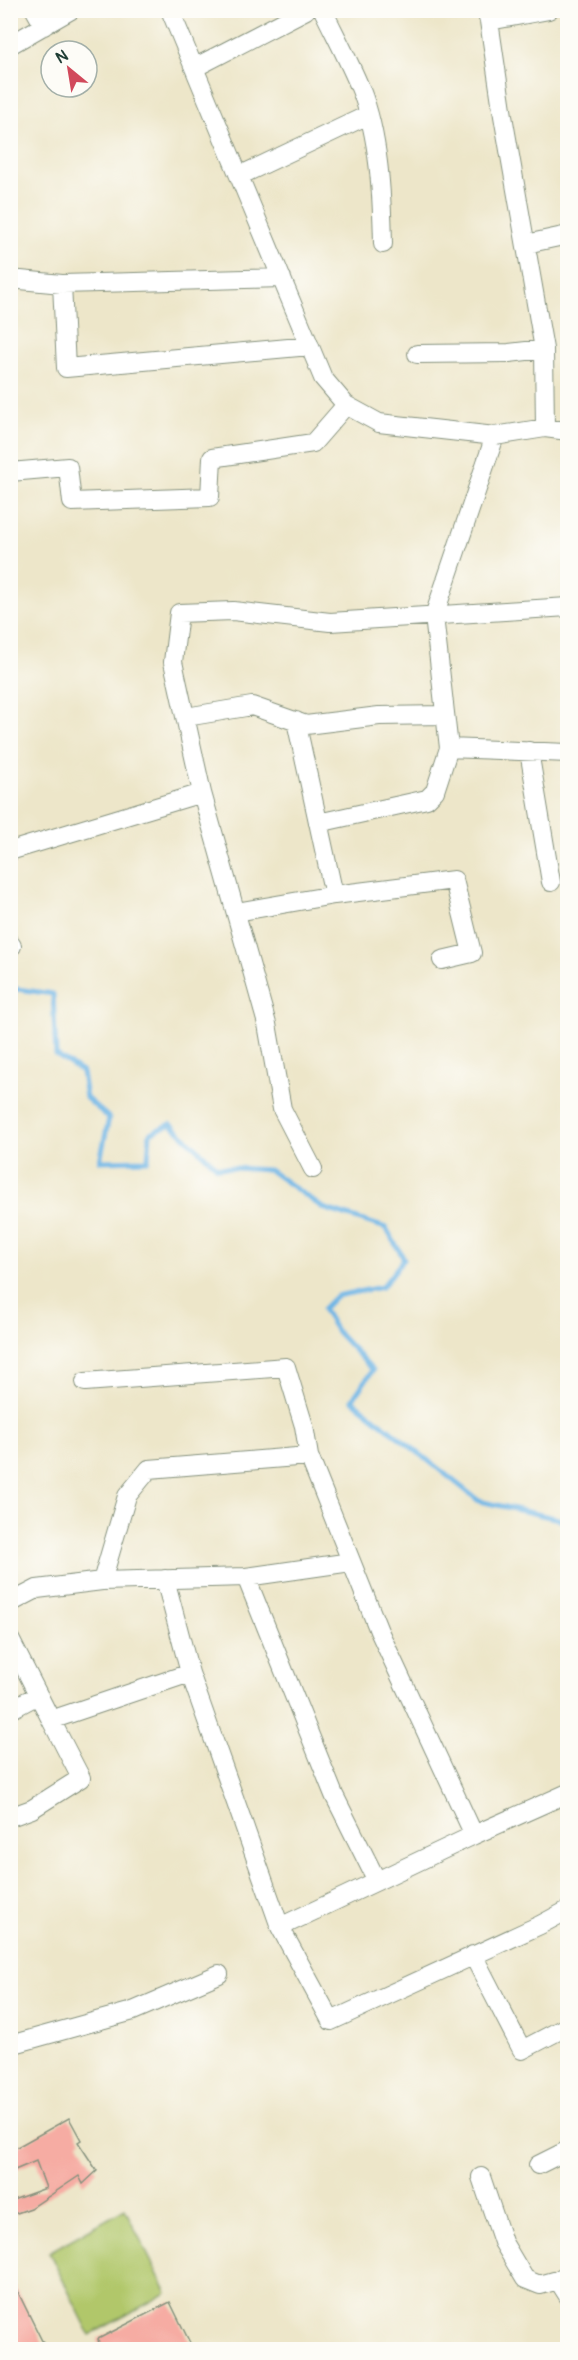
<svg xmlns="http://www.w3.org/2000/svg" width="578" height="2360" viewBox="0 0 578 2360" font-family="Pangolin,sans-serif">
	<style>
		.green { fill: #b1c76b; stroke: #688250; stroke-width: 1.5 }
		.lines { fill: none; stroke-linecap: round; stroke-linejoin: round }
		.stream { stroke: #6eb5e5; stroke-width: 5 }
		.building { fill: #f6aca3 }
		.minor-casing { stroke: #86927e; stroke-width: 20 }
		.minor { stroke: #fff; stroke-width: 18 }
	</style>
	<rect width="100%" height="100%" fill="#fdfcf7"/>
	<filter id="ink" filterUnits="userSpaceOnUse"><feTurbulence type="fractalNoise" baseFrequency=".0167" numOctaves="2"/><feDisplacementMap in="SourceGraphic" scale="12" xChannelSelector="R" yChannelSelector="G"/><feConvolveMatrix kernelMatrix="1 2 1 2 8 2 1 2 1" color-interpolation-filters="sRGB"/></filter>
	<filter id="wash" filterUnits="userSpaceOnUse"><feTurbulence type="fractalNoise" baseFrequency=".008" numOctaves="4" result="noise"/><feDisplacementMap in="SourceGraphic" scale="24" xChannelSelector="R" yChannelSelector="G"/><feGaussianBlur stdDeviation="1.35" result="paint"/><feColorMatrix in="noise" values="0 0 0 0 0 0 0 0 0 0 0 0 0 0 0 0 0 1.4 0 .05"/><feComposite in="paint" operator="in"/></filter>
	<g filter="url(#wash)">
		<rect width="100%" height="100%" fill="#ede6c9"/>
		<path class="green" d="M125 2209 167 2293 90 2335 49 2252Z"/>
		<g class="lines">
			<path class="stream" d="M10 988 53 994 56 1055 82 1072 86 1098 109 1118 100 1161 148 1160 150 1133 171 1124 217 1167 269 1170 323 1208 386 1228 404 1259 382 1287 336 1296 323 1309 337 1332 373 1370 352 1400 479 1501 568 1521"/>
		</g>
		<g id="blocks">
			<path class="building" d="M69 2118 81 2140 78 2142 97 2171 83 2184 79 2176 31 2208 14 2214 10 2207V2201L46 2188 36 2161 10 2172V2151Z
				M10 2276 46 2349H10Z
				M170 2302 193 2349H100L98 2339Z"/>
		</g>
	</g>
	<g filter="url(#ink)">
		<use href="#blocks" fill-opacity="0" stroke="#86927e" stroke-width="1.5"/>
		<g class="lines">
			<defs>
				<path id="minor" d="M35 10 44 26
					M170 10 323 378 346 405 379 423 495 436 545 428 568 431
					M323 10C336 37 350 63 361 90 379 136 382 194 383 244
					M486 10 489 21 549 10
					M489 21 503 116 544 349 545 428
					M10 45 71 10
					M194 68 306 10
					M239 176 368 115
					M526 244 568 235
					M10 279 62 284 282 278
					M62 284 66 368 310 346
					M417 354 509 353 544 349
					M495 436 434 616 449 748 568 753
					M10 472 68 467 72 502 210 497 212 458 313 443 346 405
					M186 717 252 706 306 725 379 716 445 715
					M296 721 334 895 454 880 472 953 442 960
					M529 751 551 882
					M318 823 427 799 435 791 449 748
					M10 851 202 793
					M236 912 334 895
					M10 943 12 946
					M313 1169 282 1109 267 1024 202 793 173 662 179 613 233 611 330 622 568 607
					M85 1382 286 1367 304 1426 309 1456
					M246 1577 334 1795 377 1881
					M102 1581 246 1577 351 1562
					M10 1603 37 1589 102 1581 127 1496 149 1469 309 1456 379 1631 474 1835 568 1793
					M10 1639 51 1720 190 1673 165 1579
					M190 1673 280 1927
					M10 1710 38 1695
					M10 1817 32 1809 81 1778 51 1720
					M474 1835 280 1927 331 2021 540 1925 568 1910
					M473 1955 522 2050 568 2026
					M10 2045 133 2011 219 1974
					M538 2165 568 2150
					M481 2177 503 2242 525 2279 540 2285 558 2280
					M566 2275 558 2280 568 2296"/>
			</defs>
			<use href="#minor" class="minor-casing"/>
			<use href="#minor" class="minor"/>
		</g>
	</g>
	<rect width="578" height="2360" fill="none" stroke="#fdfcf7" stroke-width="36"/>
	<g transform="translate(69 69) rotate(330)"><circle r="28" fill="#fdfcf7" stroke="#a4b0a9" stroke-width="1.5"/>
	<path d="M0-4.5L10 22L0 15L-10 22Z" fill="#d1495b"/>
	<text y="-9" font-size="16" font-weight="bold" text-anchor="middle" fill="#1f3d34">N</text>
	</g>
</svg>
